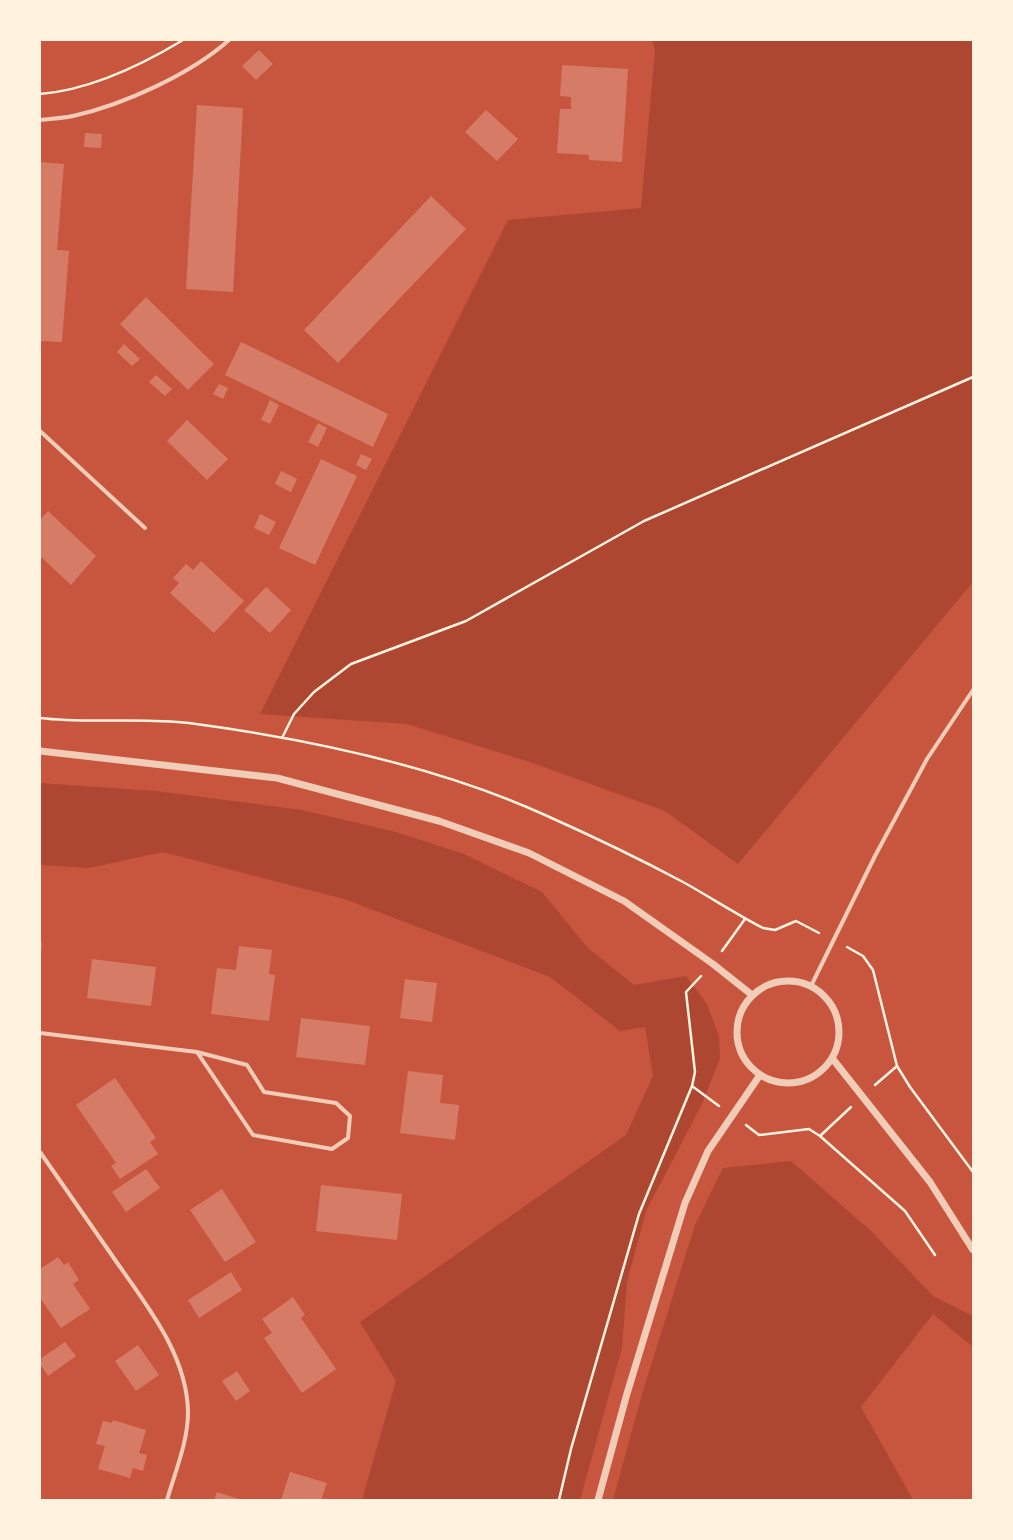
<svg xmlns="http://www.w3.org/2000/svg" width="1013" height="1540" viewBox="0 0 1013 1540" font-family="'Alegreya Sans',sans-serif">
	<style>
		.green { fill: #ae4732 }
		.building { fill: #d67c66 }
		.lines { fill: none; stroke-linecap: round; stroke-linejoin: round }
		.path { stroke: #fff3e0; stroke-width: 2.5 }
		.minor { stroke: #f1ccb7; stroke-width: 4 }
		.tertiary { stroke: #f1ccb7; stroke-width: 7 }
	</style>
	<rect width="100%" height="100%" fill="#c8553d"/>
	<path class="green" d="M652 40H973V582L738 864 665 811 530 762 407 724 260 714 508 220 641 208 655 50Z
		M40 783 156 791 302 810 396 832 464 854 542 892 588 948 634 985 686 976 707 1004 719 1036 720 1059 702 1104 646 1211 627 1282 622 1348 580 1500H362L396 1381 360 1322 626 1135 653 1076 645 1027 620 1031 550 977 344 899 163 852 89 868 40 865Z
		M791 1161 871 1231 933 1296 973 1316V1347L933 1314 861 1407 913 1500H613L642 1394 695 1225 723 1168Z"/>
	<path class="building" d="M259 50 273 64 256 80 242 66Z
		M562 65 628 69 622 162 589 160V155L557 153 560 109H571V97L560 96Z
		M197 105 243 108 233 292 186 289Z
		M486 110 518 139 497 161 465 132Z
		M85 133 102 134 101 148 84 147Z
		M40 162 64 164 57 250 69 251 62 342 40 341Z
		M431 196 466 229 338 363 304 330Z
		M146 297 214 364 188 390 120 324Z
		M241 342 388 414 373 447 225 375Z
		M124 344 140 359 132 366 117 352Z
		M156 375 172 389 165 396 149 382Z
		M219 384 228 388 223 399 213 394Z
		M270 400 279 405 270 424 261 420Z
		M187 420 228 459 207 480 167 441Z
		M318 423 327 428 318 447 308 442Z
		M361 454 372 459 366 470 356 465Z
		M321 459 357 476 315 565 279 548Z
		M281 471 297 479 291 492 275 484Z
		M48 511 96 556 71 585 40 556V520Z
		M260 514 276 522 269 535 254 528Z
		M201 561 244 601 214 633 170 593 179 583 173 578 186 564 193 570Z
		M266 587 291 610 270 633 244 610Z
		M40 941 42 942 41 953H40Z
		M239 946 272 950 269 974 275 975 269 1021 211 1014 217 968 236 970Z
		M92 959 156 967 151 1006 87 998Z
		M405 979 437 983 432 1022 400 1018Z
		M301 1018 370 1026 365 1065 296 1057Z
		M408 1071 443 1075 440 1103 459 1105 455 1140 400 1133Z
		M115 1078 156 1138 150 1142 158 1154 120 1179 111 1166 116 1163 76 1105Z
		M146 1169 160 1188 126 1212 112 1192Z
		M321 1185 402 1194 397 1240 316 1231Z
		M222 1189 256 1242 225 1262 190 1210Z
		M58 1257 64 1265 68 1262 79 1280 73 1284 90 1309 61 1328 40 1298V1269Z
		M231 1272 242 1290 199 1318 188 1300Z
		M293 1297 305 1315 301 1318 336 1369 302 1393 264 1338 272 1333 262 1319Z
		M65 1342 76 1356 48 1376 40 1364V1359Z
		M138 1345 159 1375 136 1391 115 1361Z
		M237 1371 250 1391 236 1401 222 1381Z
		M113 1420 146 1430 139 1453 147 1455 143 1471 133 1468 130 1478 98 1469 105 1446 96 1444 103 1421 112 1423Z
		M290 1472 327 1483 321 1500H281Z
		M217 1492 242 1500H214Z"/>
	<g class="lines">
		<path class="path" d="M40 94C90 90 140 66 183 40
			M40 718C90 724 140 717 189 723 309 739 435 765 545 815 592 836 638 858 683 882 710 897 736 914 763 928L775 930 796 921 819 933
			M282 738 294 714 314 692 351 664 466 621 644 521 973 377
			M847 947 863 956 873 970 897 1066 910 1087 973 1172
			M722 951 745 919
			M875 1085 897 1066
			M692 1086 719 1106
			M746 1125 759 1135 809 1129 820 1136 851 1107
			M820 1136 905 1211 935 1255
			M559 1500 571 1449 639 1214 692 1086 695 1072 686 992 701 976"/>
		<path class="minor" d="M40 120C51 119 63 118 73 116 123 105 191 74 229 40
			M40 431 145 528
			M811 986 875 856 927 759 973 690
			M40 1033 197 1052 247 1065 264 1092 336 1103 350 1116 348 1138 332 1149 253 1135 197 1052
			M40 1152C64 1186 87 1220 111 1254 143 1301 187 1352 188 1412 188 1442 175 1472 167 1500"/>
		<path class="tertiary" d="M40 751 277 778 439 821 529 853 624 901 713 964 752 995
			M737 1032a51 51 0 1 1 102 0a51 51 0 1 1-102 0Z
			M832 1058 930 1182 973 1250
			M598 1500 626 1397 685 1203 708 1151 760 1075"/>
	</g>
	<rect width="1013" height="1540" fill="none" stroke="#fff3e0" stroke-width="82"/>
</svg>
